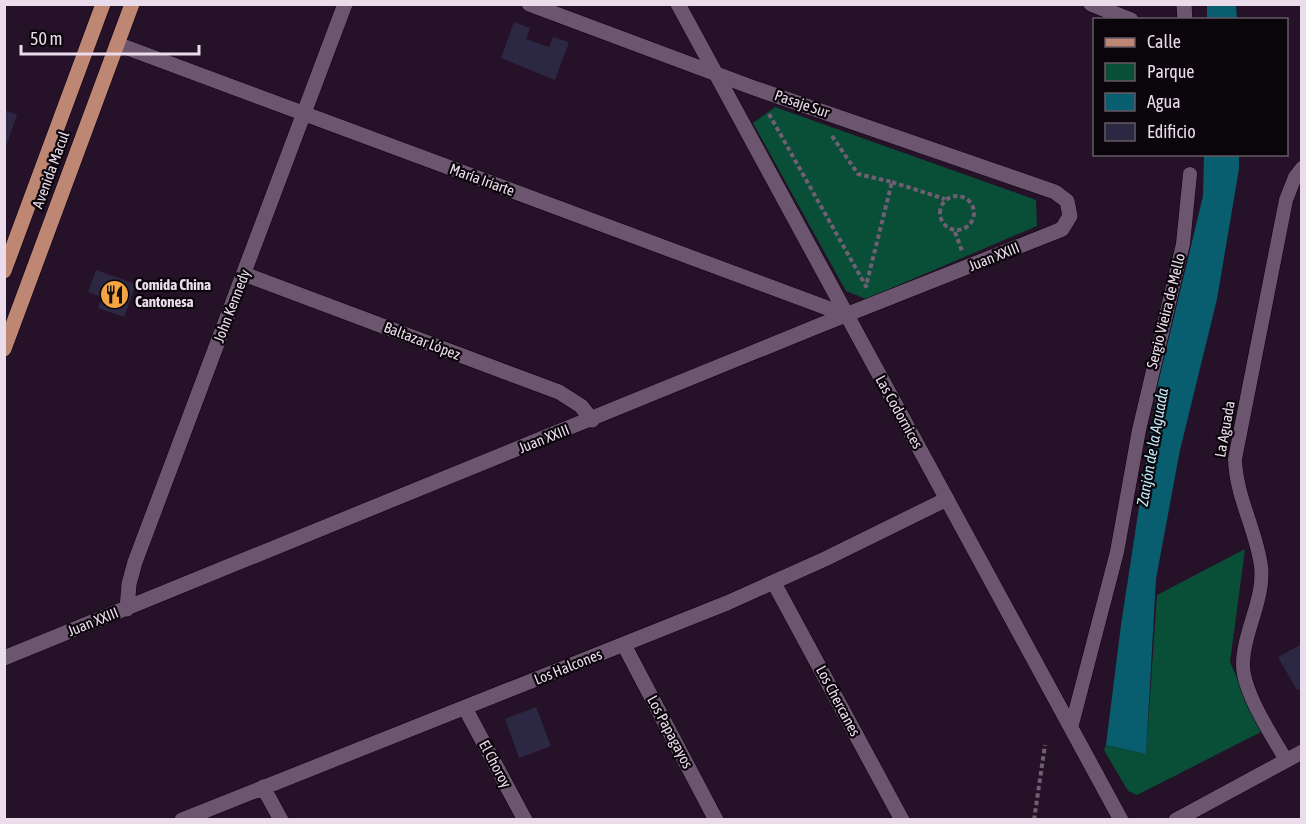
<svg xmlns="http://www.w3.org/2000/svg" width="1306" height="824" viewBox="0 0 1306 824" font-family="'Asap Condensed',sans-serif">
	<style>
		.green { fill: #094e36 }
		.water { fill: #085d6e }
		.building { fill: #2c2742 }
		.lines { fill: none; stroke-linecap: round; stroke-linejoin: round }
		.service-casing { stroke: #0e0110; stroke-width: 15 }
		.minor-casing { stroke: #0e0110; stroke-width: 16 }
		.tertiary-casing { stroke: #0e0110; stroke-width: 16 }
		.primary-casing { stroke: #0e0110; stroke-width: 16 }
		.path { stroke: #705e72; stroke-width: 4; stroke-dasharray: 4.5 3; stroke-linecap: butt }
		.service { stroke: #6c556f; stroke-width: 14 }
		.minor { stroke: #6c556f; stroke-width: 15 }
		.tertiary { stroke: #6c556f; stroke-width: 15 }
		.primary { stroke: #be8774; stroke-width: 15 }
		.labels { text-anchor: middle; stroke-width: 4.5; stroke-linejoin: round; paint-order: stroke }
		.street-label { font-size: 15px; fill: #eadceb; stroke: #0a040b }
		.poi-label { font-size: 15px; font-weight: bold; fill: #eadceb; stroke: #0a040b; text-anchor: start }
		.water-label { font-size: 16px; font-style: italic; fill: #bbe8f5; stroke: #0a040b }
	</style>
	<rect width="100%" height="100%" fill="#261228"/>
	<path class="green" d="M775 107 1036 200 1037 226 866 299 846 291 753 123Z
		M1245 549 1230 662 1261 732 1137 795 1128 791 1104 750 1106 745 1146 754 1157 595Z"/>
	<path class="water" d="M1207 5H1236L1237 19H1207Z
		M1204 155H1239V169L1217 299 1180 450 1156 579 1146 754 1106 745 1121 625 1158 383 1203 196Z"/>
	<path class="building" d="M514 22 530 28 526 39 549 47 553 37 569 42 555 80 501 58Z
		M4 110 17 115 5 149H4Z
		M96 270 136 284 124 317 98 308 102 297 88 292Z
		M1302 644V688L1297 690 1278 657Z
		M536 707 551 746 519 758 505 719Z"/>
	<g class="lines">
		<defs>
			<path id="service" d="M1071 728 1117 552 1139 430 1183 244 1190 174
				M1286 760C1272 736 1243 692 1243 665 1243 632 1265 599 1261 566 1256 529 1236 497 1235 459L1286 200 1295 177 1302 168"/>
			<path id="minor" d="M1091 4 1131 20
				M1184 4 1185 20
				M117 44 846 315
				M244 274 559 392 581 406 592 420
				M774 583 902 820
				M127 609 129 584 135 562 345 4
				M624 645 716 820
				M4 658 818 326 1055 232 1062 229 1070 216 1067 201 1055 192 754 88 529 4
				M465 708 525 820
				M263 787 281 820
				M182 820 727 603 825 559 947 499"/>
			<path id="tertiary" d="M678 4 1121 820
				M1176 820 1302 752"/>
			<path id="primary" d="M4 271 103 4
				M4 349 132 4"/>
		</defs>
		<use href="#service" class="service-casing"/>
		<use href="#minor" class="minor-casing"/>
		<use href="#tertiary" class="tertiary-casing"/>
		<use href="#primary" class="primary-casing"/>
		<path class="path" d="M769 114 867 288
			M832 136 858 174 892 182 866 286
			M892 182 945 199
			M940 213a17 17 0 1 1 34 0a17 17 0 1 1-34 0Z
			M955 232 962 251
			M1034 820 1045 745"/>
		<use href="#service" class="service"/>
		<use href="#minor" class="minor"/>
		<use href="#tertiary" class="tertiary"/>
		<use href="#primary" class="primary"/>
	</g>
	<defs>
		<symbol id="restaurant-disc" viewBox="-11 -11 22 22"><circle r="9.5" fill="#f4a443" stroke="#0a040b"/><path d="M-5-6h1v4h1v-4h1v4h1v-4h1v5L-1.5 .5V6h-2V.5L-5-1ZM5-6V6H3V1.5H1.5Q1.5-4 5-6Z" fill="#111"/></symbol>
	</defs>
	<g fill-rule="evenodd">
		<use href="#restaurant-disc" x="98" y="278" width="33" height="33"/>
	</g>
	<g class="labels">
		<g class="street-label">
			<text transform="translate(802 104) rotate(19)" y="5">Pasaje Sur</text>
			<text transform="translate(51 170) rotate(-70)" y="5">Avenida Macul</text>
			<text transform="translate(482 180) rotate(20)" y="5">María Iriarte</text>
			<text transform="translate(994 257) rotate(-22)" y="5">Juan XXIII</text>
			<text transform="translate(232 306) rotate(-69)" y="5">John Kennedy</text>
			<text transform="translate(1166 311) rotate(-76)" y="5">Sergio Vieira de Mello</text>
			<text transform="translate(422 341) rotate(21)" y="5">Baltazar López</text>
			<text transform="translate(899 412) rotate(61)" y="5">Las Codornices</text>
			<text transform="translate(1225 429) rotate(-80)" y="5">La Aguada</text>
			<text transform="translate(544 439) rotate(-22)" y="5">Juan XXIII</text>
			<text transform="translate(93 622) rotate(-22)" y="5">Juan XXIII</text>
			<text transform="translate(568 667) rotate(-22)" y="5">Los Halcones</text>
			<text transform="translate(838 701) rotate(62)" y="5">Los Chercanes</text>
			<text transform="translate(670 732) rotate(62)" y="5">Los Papagayos</text>
			<text transform="translate(495 764) rotate(62)" y="5">El Choroy</text>
		</g>
		<g class="poi-label">
			<text x="135" y="290">Comida China<tspan x="135" dy="17">Cantonesa</tspan></text>
		</g>
		<g class="water-label">
			<text transform="translate(1152 447) rotate(-80)" y="6">Zanjón de la Aguada</text>
		</g>
	</g>
	<rect width="1306" height="824" fill="none" stroke="#eadceb" stroke-width="12"/>
	<rect x="1093" y="18" width="195" height="138" fill="#0a040b" stroke="#645a65" stroke-width="1.5"/>
	<rect x="1105" y="38" width="30" height="9" fill="#be8774" stroke="#645a65" stroke-width="1.5"/>
	<text x="1147" y="48" font-size="18" fill="#eadceb">Calle</text>
	<rect x="1105" y="63" width="30" height="18" fill="#094e36" stroke="#645a65" stroke-width="1.5"/>
	<text x="1147" y="78" font-size="18" fill="#eadceb">Parque</text>
	<rect x="1105" y="93" width="30" height="18" fill="#085d6e" stroke="#645a65" stroke-width="1.5"/>
	<text x="1147" y="108" font-size="18" fill="#eadceb">Agua</text>
	<rect x="1105" y="123" width="30" height="18" fill="#2c2742" stroke="#645a65" stroke-width="1.5"/>
	<text x="1147" y="138" font-size="18" fill="#eadceb">Edificio</text>
	<path d="M21 45v9h178v-9" fill="none" stroke="#eadceb" stroke-width="3"/>
	<text x="30" y="45" font-size="18" fill="#eadceb" stroke="#0a040b" stroke-width="4.5" paint-order="stroke">50 m</text>
</svg>
